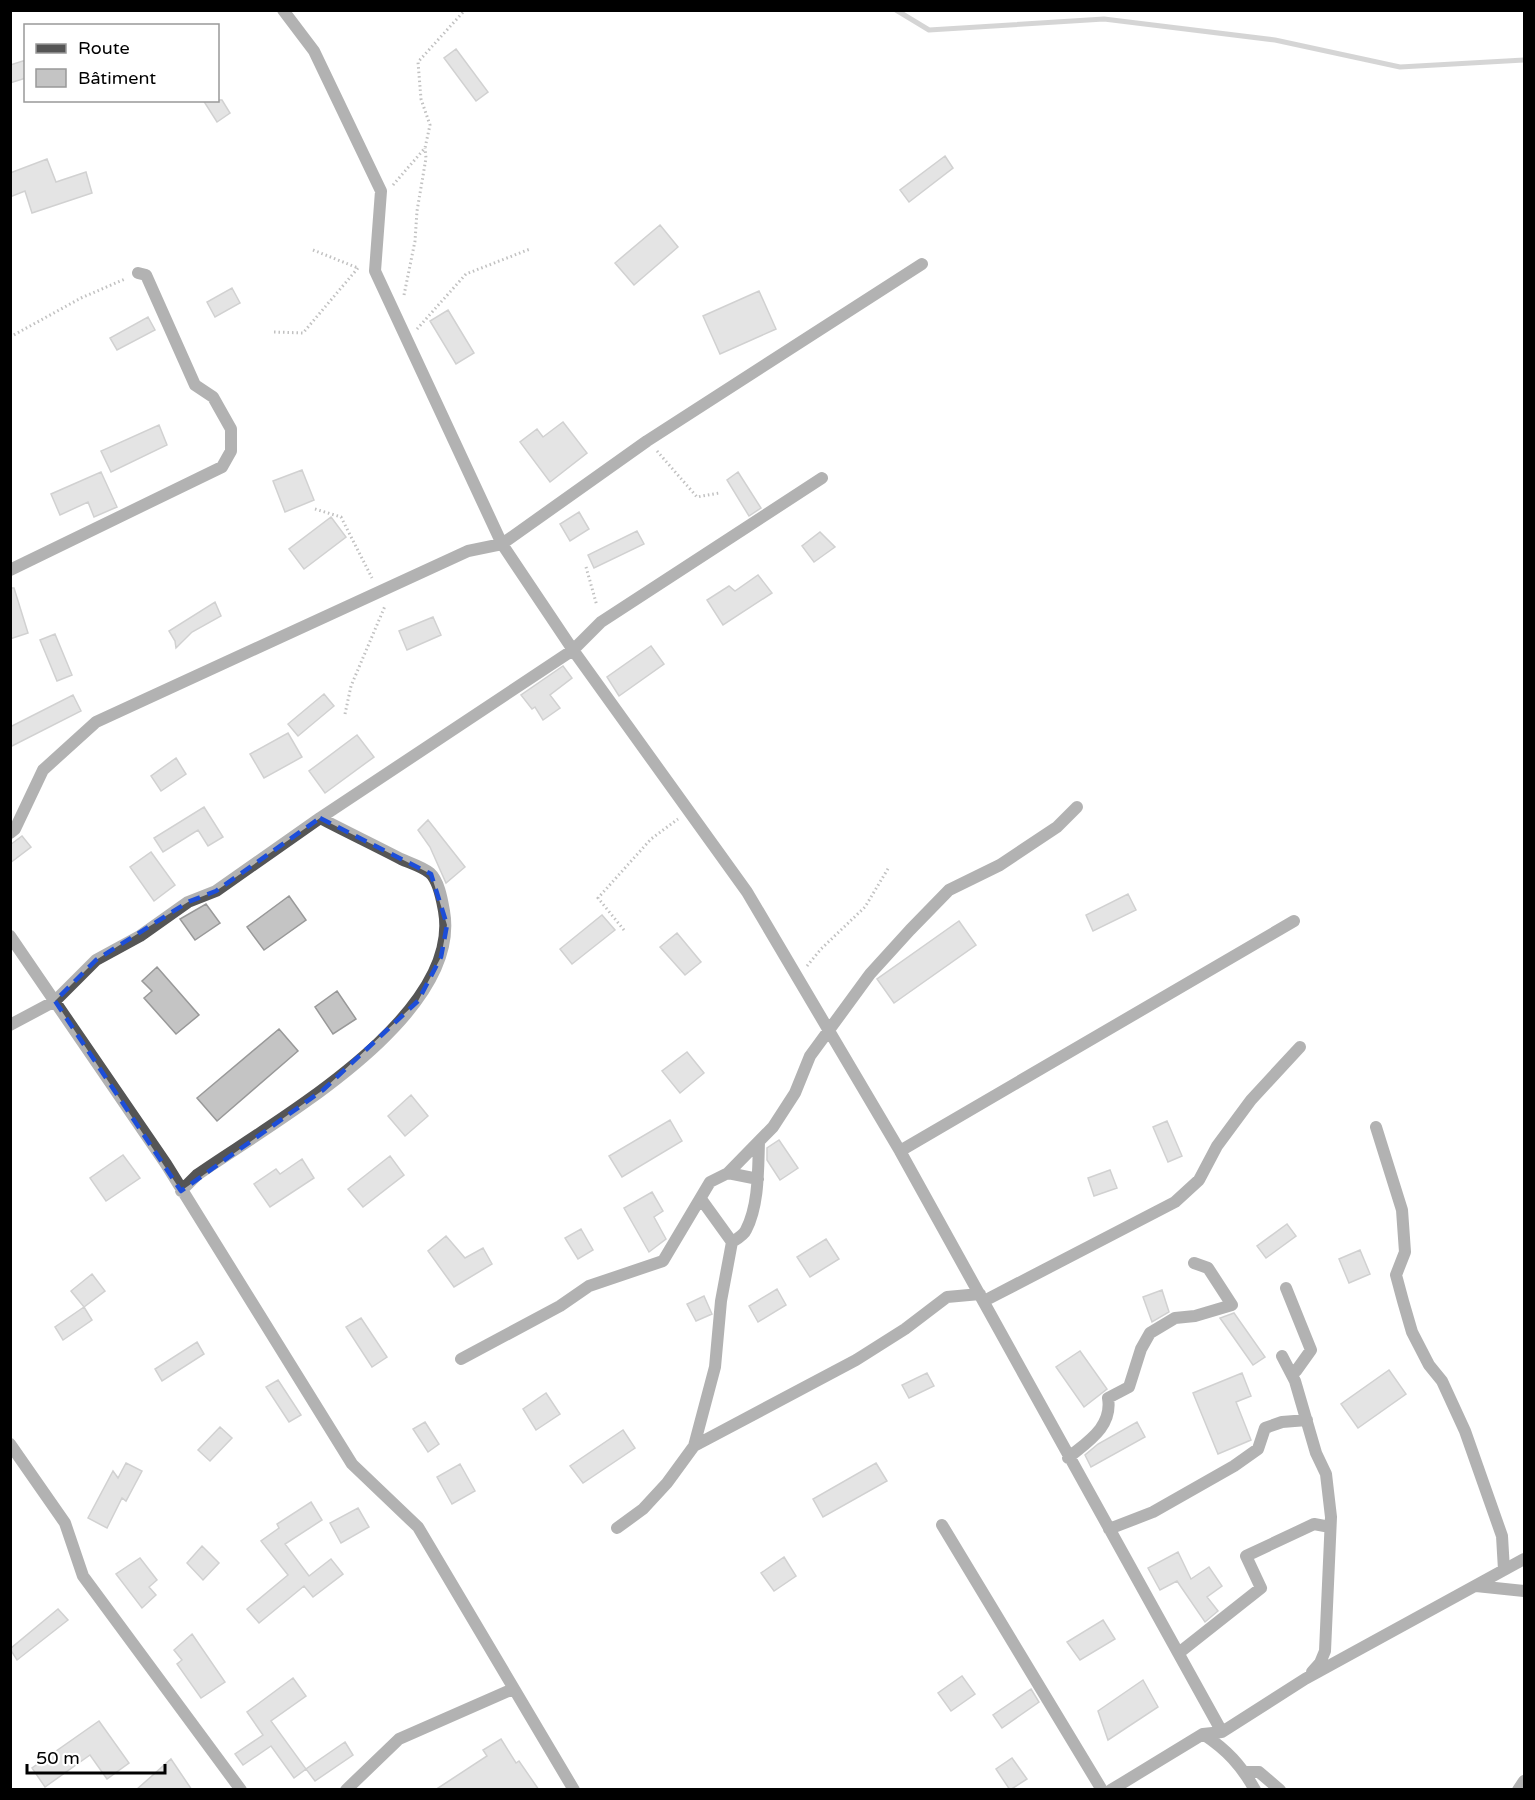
<svg xmlns="http://www.w3.org/2000/svg" width="1535" height="1800" viewBox="0 0 1535 1800" font-family="'Varela Round',sans-serif">
	<style>
		.lines { fill: none; stroke-linecap: round; stroke-linejoin: round }
		.stream { stroke: #a3a3a3; stroke-width: 5 }
		.building { fill: #c4c4c4; stroke: #999; stroke-width: 1.5 }
		.path { stroke: #777; stroke-width: 3; stroke-dasharray: 1.5 3; stroke-linecap: butt }
		.street { stroke: #555; stroke-width: 12 }
		.marked { fill: none; stroke: #1d4ed8; stroke-width: 4.5; stroke-dasharray: 12 8; stroke-linejoin: round }
	</style>
	<rect width="100%" height="100%" fill="#fff"/>
	<g class="lines">
		<path class="stream" d="M896 10 929 30 1104 19 1275 40 1400 67 1524 60"/>
	</g>
	<path class="building" d="M456 49 488 92 476 101 444 58Z
		M26 60V78L10 83V65Z
		M203 100H222L230 113 217 122Z
		M945 156 953 168 909 202 900 190Z
		M47 159 56 182 86 172 92 193 32 213 25 191 10 197V173Z
		M660 225 678 247 634 285 615 263Z
		M232 288 240 303 215 317 207 302Z
		M759 291 776 329 720 354 703 316Z
		M448 310 474 353 456 364 430 321Z
		M148 317 155 330 117 350 110 338Z
		M563 422 587 453 550 482 520 442 537 429 543 437Z
		M159 425 167 445 111 472 101 451Z
		M302 470 314 500 285 512 273 481Z
		M101 472 117 507 94 517 88 502 60 515 51 494Z
		M738 472 761 508 749 516 727 480Z
		M579 512 589 529 570 541 560 524Z
		M331 517 346 537 304 569 289 549Z
		M637 531 644 544 594 568 588 555Z
		M820 532 835 547 814 562 802 546Z
		M758 575 772 593 723 625 707 600 729 586 735 591Z
		M10 588H14L28 633 10 639Z
		M215 602 221 616 192 632 176 648 175 641 169 631Z
		M433 617 441 635 407 650 399 631Z
		M55 634 72 675 57 681 40 640Z
		M651 646 664 664 619 696 607 677Z
		M563 666 572 678 550 695 560 708 543 720 535 707 532 709 521 695Z
		M324 694 334 706 298 736 288 724Z
		M73 695 81 711 10 747V727Z
		M288 733 302 757 264 778 250 754Z
		M357 735 374 757 325 793 309 771Z
		M176 758 186 774 161 791 151 776Z
		M204 807 223 837 208 846 198 830 163 852 154 838Z
		M428 820 465 867 446 883 430 847 418 830Z
		M22 836 31 847 10 863V845Z
		M151 852 175 885 154 901 130 867Z
		M1128 894 1136 910 1093 931 1086 915Z
		M289 896 306 920 264 950 247 927Z
		M206 904 220 923 195 940 180 919Z
		M602 915 615 930 572 964 560 949Z
		M959 921 976 945 894 1003 877 979Z
		M677 933 701 962 685 975 660 947Z
		M157 967 199 1015 176 1034 144 998 152 991 142 981Z
		M337 991 356 1019 333 1034 315 1007Z
		M279 1029 298 1051 217 1121 197 1098Z
		M687 1052 704 1073 680 1093 662 1071Z
		M411 1095 428 1116 405 1136 388 1116Z
		M670 1120 682 1141 622 1177 609 1156Z
		M1167 1121 1182 1156 1168 1162 1153 1127Z
		M779 1140 798 1168 780 1180 767 1160V1148Z
		M123 1155 140 1178 106 1201 90 1178Z
		M390 1156 404 1175 363 1207 348 1189Z
		M302 1159 314 1178 270 1207 254 1184 276 1169 280 1174Z
		M1110 1170 1117 1188 1094 1196 1088 1178Z
		M652 1192 663 1211 654 1217 666 1239 649 1252 624 1208Z
		M1287 1224 1296 1236 1266 1258 1257 1246Z
		M581 1229 593 1250 578 1259 565 1238Z
		M446 1236 465 1258 483 1248 492 1264 454 1287 428 1251Z
		M826 1239 839 1259 810 1277 797 1257Z
		M1360 1250 1370 1274 1349 1283 1339 1259Z
		M92 1274 105 1291 84 1307 71 1291Z
		M777 1289 786 1305 758 1322 749 1306Z
		M1162 1290 1169 1312 1152 1322 1143 1297Z
		M704 1296 712 1314 696 1321 687 1304Z
		M84 1307 92 1320 63 1340 55 1327Z
		M1234 1313 1265 1357 1253 1365 1220 1318Z
		M361 1318 387 1357 372 1367 346 1327Z
		M197 1342 204 1354 162 1381 155 1369Z
		M1080 1351 1107 1389 1084 1407 1056 1367Z
		M1389 1370 1406 1394 1358 1428 1341 1404Z
		M927 1373 934 1386 909 1398 902 1385Z
		M1242 1373 1251 1396 1236 1402 1251 1440 1218 1454 1193 1393Z
		M278 1380 301 1415 289 1422 266 1387Z
		M546 1393 560 1414 536 1430 523 1409Z
		M425 1422 439 1444 428 1452 413 1429Z
		M1137 1422 1145 1437 1091 1467 1085 1455 1098 1444Z
		M220 1427 232 1438 210 1461 198 1450Z
		M623 1430 635 1448 583 1483 570 1466Z
		M126 1463 142 1471 126 1501 122 1498 107 1528 88 1518 113 1471 118 1478Z
		M876 1463 887 1481 823 1517 813 1499Z
		M460 1464 475 1491 452 1504 437 1477Z
		M311 1502 322 1520 285 1544 309 1576 331 1559 343 1574 313 1597 304 1586 259 1623 247 1609 288 1575 261 1541 279 1528 277 1524Z
		M358 1508 369 1527 341 1543 330 1523Z
		M202 1546 219 1563 203 1580 187 1563Z
		M1178 1552 1191 1579 1209 1567 1222 1586 1207 1597 1218 1611 1205 1622 1177 1581 1160 1590 1148 1568Z
		M784 1557 796 1576 774 1591 761 1573Z
		M140 1558 157 1580 149 1587 156 1595 142 1608 116 1574Z
		M58 1609 68 1620 17 1660 10 1649Z
		M1103 1620 1115 1639 1080 1660 1067 1642Z
		M192 1634 225 1682 201 1698 177 1664 182 1660 174 1650Z
		M962 1676 975 1694 951 1711 938 1693Z
		M293 1678 306 1696 271 1721 306 1769 294 1778 271 1746 243 1765 235 1754 263 1735 247 1712Z
		M1143 1680 1158 1707 1108 1740 1098 1711Z
		M1031 1689 1039 1702 1002 1728 993 1715Z
		M99 1721 129 1763 107 1779 90 1755 45 1787 32 1768Z
		M501 1739 516 1763 519 1761 539 1790H435L487 1756 483 1750Z
		M345 1742 353 1755 315 1781 306 1769Z
		M1012 1758 1027 1779 1010 1790 996 1769Z
		M171 1759 192 1790H136Z"/>
	<g class="lines">
		<path class="path" d="M393 185 425 148 430 125 421 99 418 62 465 10
			M313 250 358 268
			M404 295 415 241 417 211 426 158 425 148
			M417 329 466 274 530 249
			M274 332 303 333 358 268
			M10 337 81 298 125 279
			M657 451 697 497 719 493
			M315 509 341 517 372 578
			M586 567 597 606
			M345 714 351 686 385 606
			M624 930 598 898 651 839 678 819
			M807 966 821 949 865 907 889 867"/>
		<path class="street" d="M283 10 314 51 381 191 375 271 502 544 573 650 747 892 900 1151 1222 1732
			M10 570 222 467 231 451V429L213 397 195 385 146 275 138 273
			M10 833 15 829 43 770 96 722 468 551 502 544 647 441 922 264
			M10 936 166 1164 352 1464 418 1527 574 1790
			M10 1025 55 1001 96 960 140 936 188 902 216 891 320 818 573 650 601 622 822 478
			M1376 1127 1402 1210 1405 1252 1396 1275 1403 1301 1412 1332 1429 1365 1442 1381 1465 1431 1502 1536 1504 1570
			M900 1151 1294 921
			M728 1173 758 1179
			M181 1191 197 1175C271 1123 463 1018 444 911 442 900 439 881 430 873 423 867 410 863 401 859 374 845 347 832 320 818
			M701 1199 732 1242
			M1286 1288 1311 1350 1296 1371H1290
			M984 1301 1175 1202 1199 1180 1217 1146 1251 1100 1300 1047
			M1282 1356 1295 1381 1316 1453 1326 1474 1331 1517 1325 1651 1320 1663 1312 1672
			M461 1359 560 1306 589 1286 663 1261 710 1182 728 1173 773 1127 795 1093 810 1056 870 974 910 930 949 890 1000 865 1057 827 1077 807
			M10 1444 65 1523 83 1576 241 1790
			M694 1446 715 1367 721 1301 732 1242C737 1239 744 1235 746 1230 759 1205 758 1170 759 1142
			M1068 1458C1087 1442 1113 1427 1108 1398L1129 1387 1141 1349 1150 1333 1175 1318 1195 1316 1232 1305 1208 1268 1194 1263
			M942 1525 1102 1790
			M617 1528 643 1509 667 1483 694 1446 856 1360 905 1329 947 1297 980 1294
			M1109 1529 1153 1512 1234 1466 1258 1449 1265 1428 1282 1422 1307 1420
			M1476 1586 1524 1591
			M1180 1652 1261 1588 1246 1556 1314 1524 1330 1527
			M1203 1734C1227 1750 1241 1765 1255 1790
			M1245 1772H1259L1280 1790
			M346 1790 399 1739 513 1689
			M1111 1790 1203 1734 1222 1732 1305 1679 1524 1559
			M1518 1790 1524 1781"/>
	</g>
	<path d="M0 0H1535V1800H0ZM320 818 431 874 447 925 441 957 418 1001 323 1090 181 1191 55 1001 96 960 188 902 216 891Z" fill="#fff" fill-opacity=".55" fill-rule="evenodd"/>
	<path class="marked" d="M320 818 431 874 447 925 441 957 418 1001 323 1090 181 1191 55 1001 96 960 188 902 216 891Z"/>
	<rect width="1535" height="1800" fill="none" stroke="#000000" stroke-width="24"/>
	<rect x="24" y="24" width="195" height="78" fill="#ffffff" stroke="#999999" stroke-width="1.5"/>
	<rect x="36" y="44" width="30" height="9" fill="#555555" stroke="#999999" stroke-width="1.5"/>
	<text x="78" y="54" font-size="18" fill="#000000">Route</text>
	<rect x="36" y="69" width="30" height="18" fill="#c4c4c4" stroke="#999999" stroke-width="1.5"/>
	<text x="78" y="84" font-size="18" fill="#000000">Bâtiment</text>
	<path d="M27 1764v9h138v-9" fill="none" stroke="#000000" stroke-width="3"/>
	<text x="36" y="1764" font-size="18" fill="#000000" stroke="#ffffff" stroke-width="4.5" paint-order="stroke">50 m</text>
</svg>
